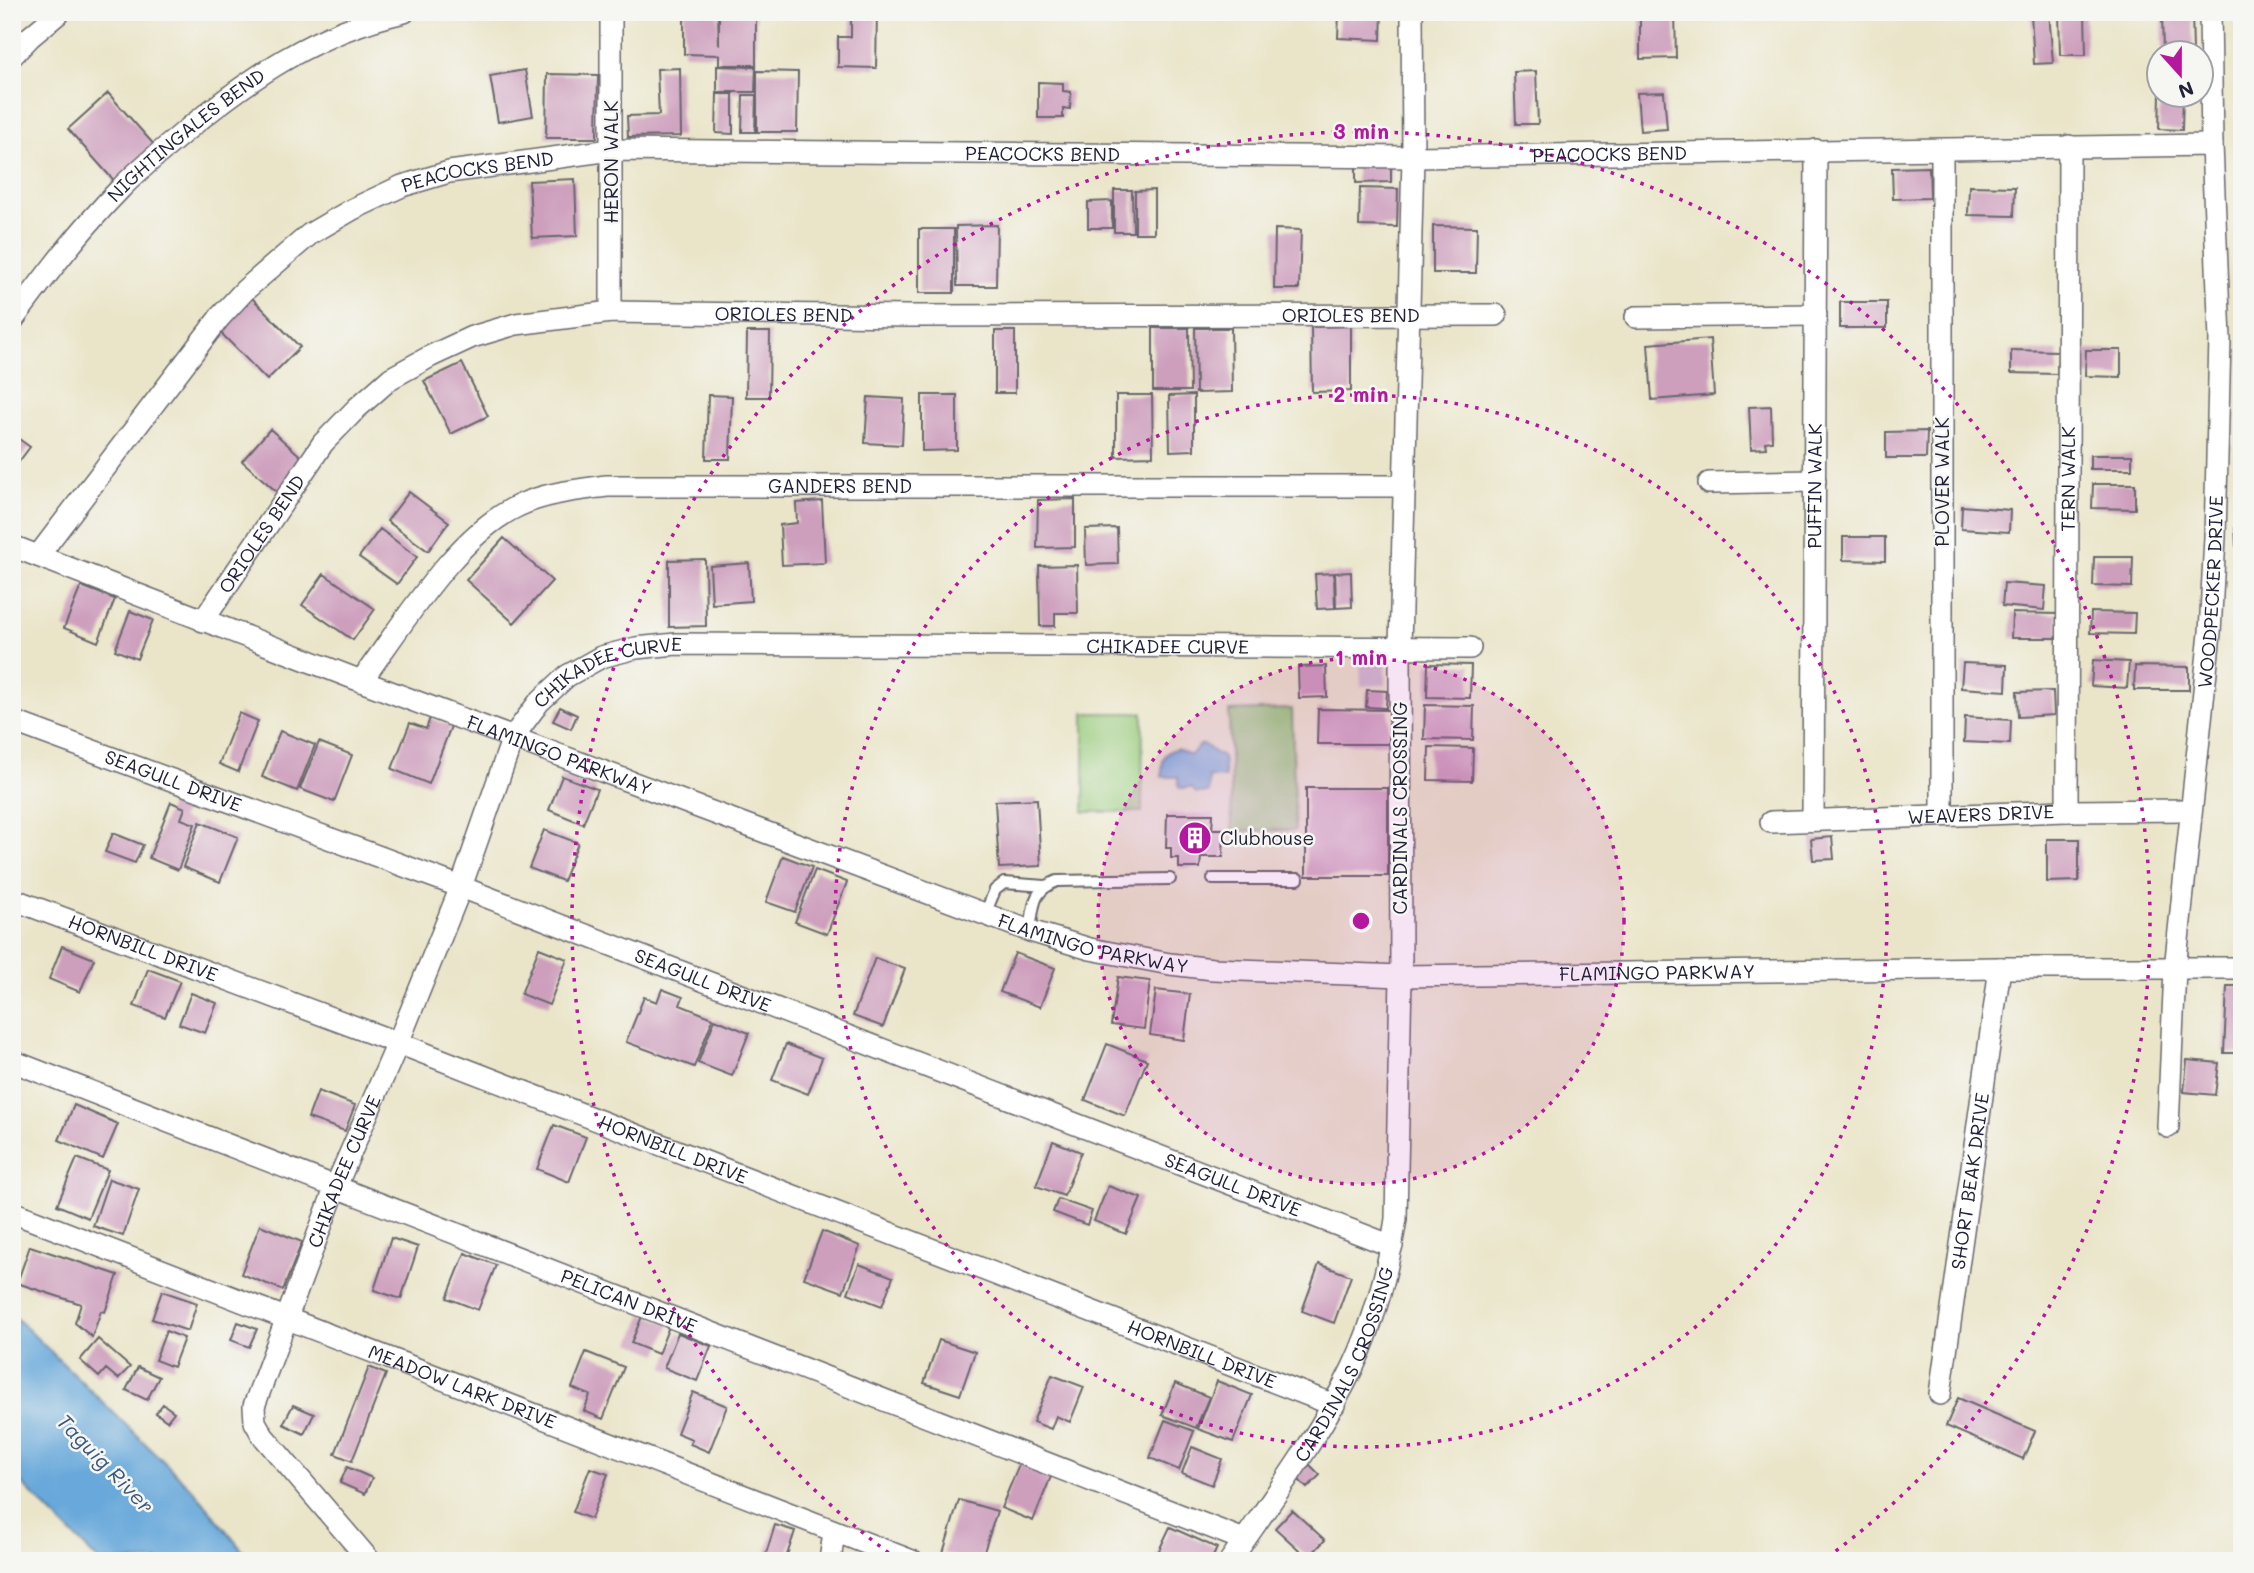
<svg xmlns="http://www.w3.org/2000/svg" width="2254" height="1573" viewBox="0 0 2254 1573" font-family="Mali,sans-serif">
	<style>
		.industrial { fill: #cfbdce }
		.green { fill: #99cb7b; stroke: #5e765b; stroke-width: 2 }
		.water { fill: #67a8da; stroke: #44658a; stroke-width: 2 }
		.building { fill: #cd9fbd }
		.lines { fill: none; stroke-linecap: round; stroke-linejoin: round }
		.service-casing { stroke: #68666d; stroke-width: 14 }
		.minor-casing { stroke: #68666d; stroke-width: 24 }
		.service { stroke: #fff; stroke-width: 10 }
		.minor { stroke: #fff; stroke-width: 21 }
		.ring { fill: none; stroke: #b5179e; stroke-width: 3.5; stroke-dasharray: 3.5 7 }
		.labels { text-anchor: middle; stroke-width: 5; stroke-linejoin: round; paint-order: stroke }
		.street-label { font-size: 19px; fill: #22223b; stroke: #f6f6f2 }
		.poi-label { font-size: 19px; fill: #22223b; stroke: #f6f6f2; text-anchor: start }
		.water-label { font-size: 21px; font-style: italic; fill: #3e587b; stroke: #f6f6f2 }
		.centre { fill: #b5179e; stroke: #f6f6f2; stroke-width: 3.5 }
		.ring-label { font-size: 21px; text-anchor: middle; font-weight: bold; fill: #b5179e; stroke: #f6f6f2; stroke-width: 5; stroke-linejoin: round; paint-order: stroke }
	</style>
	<rect width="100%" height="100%" fill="#f6f6f2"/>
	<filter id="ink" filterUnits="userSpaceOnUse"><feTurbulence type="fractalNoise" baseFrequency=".0143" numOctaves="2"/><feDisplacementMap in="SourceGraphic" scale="14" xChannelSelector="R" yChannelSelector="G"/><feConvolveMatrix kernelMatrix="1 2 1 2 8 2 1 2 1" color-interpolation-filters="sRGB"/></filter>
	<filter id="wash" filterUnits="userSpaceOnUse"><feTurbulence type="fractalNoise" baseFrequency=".00686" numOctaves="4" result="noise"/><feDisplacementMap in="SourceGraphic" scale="28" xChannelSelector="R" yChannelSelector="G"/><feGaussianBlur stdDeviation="1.57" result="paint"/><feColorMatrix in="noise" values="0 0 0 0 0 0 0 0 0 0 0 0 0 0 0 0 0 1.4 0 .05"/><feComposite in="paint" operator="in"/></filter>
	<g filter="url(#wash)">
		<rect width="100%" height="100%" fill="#eae5c9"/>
		<path class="industrial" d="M1385 663V685L1361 686 1360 664Z"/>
		<path class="green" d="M1292 709 1295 830 1232 831 1229 711Z
			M1084 713H1143L1142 812H1084Z"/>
		<path class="water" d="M1204 744 1215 753 1223 757 1225 778 1209 777V793H1196L1192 788H1179L1178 777H1162C1162 764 1161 751 1177 749L1191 755 1200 745Z
			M12 1314 195 1492 251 1561H99L12 1474Z"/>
		<g id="blocks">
			<path class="building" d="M684 12H718L719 45V12H756V65H719V55L684 54Z
				M851 12H877L876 68 838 67V37H851Z
				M1339 12H1382L1381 40 1338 38Z
				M1640 12H1675L1676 58 1640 59Z
				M2059 12H2085L2086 55H2060Z
				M2162 12H2192L2193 52H2163Z
				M2049 13 2053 63 2034 64 2031 14Z
				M717 66 756 67 755 92H717Z
				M680 68 681 136 628 137 627 116 659 115 657 69Z
				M525 70 533 116 498 122 490 76Z
				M757 71 798 72 797 132H757Z
				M1536 71 1538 124H1516L1514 72Z
				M547 74 598 75 597 138H546Z
				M1038 82 1063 83V91L1071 92 1070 109 1063 108V118H1038Z
				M1664 92 1667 129 1640 131 1637 93Z
				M108 93 156 147 116 183 68 129Z
				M717 94H733V134L716 133Z
				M2160 94H2183L2182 130 2159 129Z
				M743 95H756L755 132H742Z
				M1356 161H1391V182L1356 183Z
				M1929 167 1930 198 1893 199 1892 168Z
				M575 179 577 236 532 238 529 181Z
				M1969 186 2015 187 2014 216 1968 215Z
				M1360 188 1398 189 1397 227 1359 226Z
				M1114 190H1132L1133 232H1114Z
				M1154 190V233H1135V191Z
				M1112 201V228H1088V202Z
				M997 225 996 286H957L956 226Z
				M1433 226 1477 227 1476 273H1433Z
				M919 229H954V293H919Z
				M1275 229 1301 230 1299 289H1274Z
				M252 298 300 347 267 380 219 331Z
				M1840 302H1887V328H1840Z
				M1351 326V391L1312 392 1311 327Z
				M1153 328H1189L1190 391H1153Z
				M1195 328H1231L1232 392 1196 393Z
				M995 331H1015V393H995Z
				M747 332H770L769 397H746Z
				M1710 339 1714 395 1652 400 1648 344Z
				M2011 350 2058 351 2057 374 2011 373Z
				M2086 350H2121V377L2085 376Z
				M462 363 488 416 451 434 424 381Z
				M708 395 732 396 730 459H706Z
				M922 395H957V450L922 451Z
				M1116 395H1152L1153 456 1116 457Z
				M1194 395V450L1170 451 1169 396Z
				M868 397 904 399 902 445 865 443Z
				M1771 406 1772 441 1765 442 1766 448 1751 449 1749 407Z
				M270 429 305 460 277 492 242 461Z
				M1927 431 1926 458H1886V432Z
				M12 434 30 447 15 467 12 465Z
				M2090 455H2132V469H2090Z
				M2093 484H2135V509L2092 508Z
				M409 492 449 522 428 551 387 521Z
				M1075 499V547L1037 548 1038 500Z
				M822 501 825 563 782 565 780 525 797 523 796 503Z
				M1962 506 2010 510 2009 532 1961 529Z
				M2235 520H2242V546H2236Z
				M1117 528 1118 564 1086 565 1085 529Z
				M380 529 417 557 397 584 359 557Z
				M1843 537H1885V561L1843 560Z
				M504 538 552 581 514 623 466 580Z
				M2094 557H2133L2132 587 2093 586Z
				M705 559 706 626 669 627V560Z
				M749 563 751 601 712 604 710 566Z
				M1077 565 1078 613H1055V626H1040L1039 566Z
				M1351 572 1352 607 1336 608 1335 573Z
				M1334 573 1335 608 1317 609 1315 574Z
				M324 574 375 609 353 640 302 605Z
				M2004 583 2046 586 2044 610 2002 606Z
				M81 586 115 599 98 642 64 628Z
				M130 611 153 620 137 659 115 650Z
				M2091 612 2135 613 2134 634 2090 633Z
				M2012 613 2058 614V638H2011Z
				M2093 660 2129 662 2127 688 2091 686Z
				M1963 663 2007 665 2006 691 1961 688Z
				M1428 664 1471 665 1470 698 1427 697Z
				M1326 666 1327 697 1299 698 1298 667Z
				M2135 666 2189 667V690H2134Z
				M1367 690 1387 691 1386 708 1366 707Z
				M2053 691 2054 715 2018 717 2017 692Z
				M1425 705 1474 706 1473 740 1424 739Z
				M560 707 577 715 571 729 553 721Z
				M1318 709 1389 710V744H1317Z
				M239 713 258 721 238 772 219 764Z
				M1965 717 2011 720 2010 744 1964 742Z
				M430 718 451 726 429 784 392 769 410 723 426 729Z
				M280 731 315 745 297 791 262 777Z
				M319 742 352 755 334 802 300 789Z
				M1429 747 1473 748 1472 781 1428 780Z
				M562 776 597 789 583 824 549 810Z
				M1306 788H1388V876H1306Z
				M1037 799 1041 866 999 868 995 801Z
				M171 802 185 808 181 819 195 824 178 870 149 858Z
				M1167 814H1213L1212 829H1224L1223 857H1201L1200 868H1179V858H1171V848H1166Z
				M200 822 238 837 220 882 183 867Z
				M544 830 578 843 563 881 529 868Z
				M113 833 143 845 135 863 105 852Z
				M1832 837 1834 859 1813 860 1811 839Z
				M2047 839H2079V881L2047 882Z
				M783 856 812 867 795 912 766 902Z
				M815 870 847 882 827 934 795 922Z
				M62 946 94 959 80 992 49 979Z
				M539 948 567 959 549 1005 521 994Z
				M1015 953 1055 968 1040 1007 1000 992Z
				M875 958 905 969 883 1027 853 1016Z
				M148 969 180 981 165 1017 134 1006Z
				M1118 977 1150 981 1144 1029 1111 1025Z
				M2227 986H2242V1053H2224Z
				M662 989 683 997 680 1005 713 1018 694 1067 626 1042 644 997 657 1002Z
				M1156 990 1190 994 1184 1040 1150 1035Z
				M191 993 217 1003 205 1033 179 1024Z
				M715 1019 749 1033 732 1076 698 1063Z
				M786 1044 822 1058 808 1094 772 1080Z
				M1107 1044 1147 1060 1125 1116 1085 1100Z
				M2187 1060 2219 1063 2215 1095 2184 1092Z
				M318 1091 355 1105 345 1131 308 1118Z
				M74 1105 118 1124 103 1159 59 1140Z
				M554 1125 586 1137 569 1182 537 1169Z
				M1053 1141 1081 1152 1064 1196 1036 1186Z
				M77 1158 108 1170 88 1218 57 1205Z
				M109 1179 139 1189 123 1236 93 1226Z
				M1108 1186 1141 1198 1126 1234 1094 1221Z
				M1058 1199 1092 1211 1087 1225 1053 1212Z
				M260 1225 302 1242 283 1290 241 1274Z
				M822 1231 860 1246 843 1292 804 1278Z
				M391 1238 418 1247 401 1299 374 1290Z
				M30 1246 118 1275 105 1312 101 1311 92 1337 75 1323 81 1304 17 1283Z
				M465 1253 496 1265 478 1310 447 1298Z
				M859 1264 893 1277 882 1306 848 1293Z
				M1319 1264 1351 1276 1334 1323 1302 1311Z
				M162 1291 197 1303 188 1331 152 1319Z
				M643 1314 670 1324 658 1354 631 1343Z
				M238 1322 257 1329 249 1347 231 1340Z
				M166 1331 184 1338 173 1367 155 1360Z
				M678 1333 711 1346 697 1381 664 1368Z
				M98 1339 130 1367 118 1379 106 1369 99 1377 80 1360Z
				M939 1340 975 1352 960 1395 924 1383Z
				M586 1352 624 1367 603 1419 584 1411 590 1395 572 1388Z
				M138 1367 159 1377 147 1400 126 1390Z
				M369 1367 386 1374 352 1461 335 1454Z
				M1052 1375 1084 1387 1070 1422 1056 1416 1051 1429 1033 1422Z
				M1217 1381 1252 1395 1233 1442 1198 1429Z
				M1175 1383 1209 1397 1196 1428 1162 1415Z
				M693 1392 727 1406 709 1452 690 1444 692 1439 677 1433Z
				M1958 1398 2035 1431 2023 1459 1946 1426Z
				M163 1404 174 1412 167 1421 156 1413Z
				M293 1405 314 1414 304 1434 283 1424Z
				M1165 1420 1194 1431 1179 1470 1150 1458Z
				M1192 1447 1222 1459 1212 1485 1182 1473Z
				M1020 1462 1052 1474 1033 1521 1001 1508Z
				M1308 1463 1320 1475 1307 1488 1295 1476Z
				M347 1467 372 1478 365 1494 340 1483Z
				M590 1468 608 1474 591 1519 573 1512Z
				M959 1500 997 1511 981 1561H968L943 1553Z
				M1292 1510 1325 1540 1308 1558 1275 1528Z
				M775 1525 795 1531 785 1561 764 1560Z
				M1170 1527 1217 1548 1211 1561H1154Z"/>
		</g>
	</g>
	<g filter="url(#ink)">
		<use href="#blocks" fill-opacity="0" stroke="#68666d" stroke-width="2"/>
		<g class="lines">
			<defs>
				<path id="service" d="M1213 879H1298
					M985 914 995 890 1004 883 1045 886
					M1030 931C1034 907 1031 891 1057 881L1170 879"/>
				<g id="minor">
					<path d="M12 56 30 37 60 12"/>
					<path d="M1942 150V814"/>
					<path d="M611 312V12"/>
					<path d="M1636 317 1816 315"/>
					<path id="s1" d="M12 321C46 275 80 230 120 189 139 169 162 151 183 133 252 76 316 32 404 12"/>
					<path d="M1709 483 1815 481"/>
					<path id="s2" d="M12 546 361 681 1030 931 1090 949 1170 964 1213 969 1401 976 2000 968H2242"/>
					<path id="s3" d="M38 556 220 317 245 290 310 234 353 209 402 186 449 172 611 150 1413 157 2212 145"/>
					<path id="s4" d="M203 621 323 443 357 408 391 378 431 356 472 337 516 324 611 312 908 316 1496 315"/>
					<path id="s5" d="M361 681C402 626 456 535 518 506 545 493 578 490 607 486H1403"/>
					<path id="s6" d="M12 721 461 887 1392 1246"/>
					<path id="s7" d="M2067 811 2069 146"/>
					<path id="s8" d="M1813 820 1816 150"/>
					<path id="s9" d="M1771 822 2067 811 2190 810"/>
					<path id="s10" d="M12 899 398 1043 1334 1405"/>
					<path id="s11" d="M12 1061 1244 1540"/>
					<path id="s12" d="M2168 1127 2175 969 2210 633 2215 537 2220 339 2212 145 2210 12"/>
					<path id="s13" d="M12 1212 912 1561"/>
					<path id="s14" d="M1940 1394 2000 968"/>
					<path id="s15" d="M370 1561 263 1436 255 1422 254 1406 336 1186 398 1043 461 887 513 737 539 702 567 676 601 657 636 648 676 644 1470 648"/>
					<path d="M830 1561 834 1532"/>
					<path id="s16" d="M1230 1561C1273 1498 1320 1435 1353 1367 1374 1323 1389 1266 1396 1219L1401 976 1400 646 1413 157 1412 12"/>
				</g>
			</defs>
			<use href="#service" class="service-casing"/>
			<use href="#minor" class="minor-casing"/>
			<use href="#service" class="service"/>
			<use href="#minor" class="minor"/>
		</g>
	</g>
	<circle cx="1361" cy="921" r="263" fill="#b5179e" fill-opacity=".12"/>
	<g class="ring">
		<circle cx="1361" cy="921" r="263"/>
		<circle cx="1361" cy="921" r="526"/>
		<path d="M897 1559A789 789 0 1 1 1825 1559"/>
	</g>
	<defs>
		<symbol id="building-disc" viewBox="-11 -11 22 22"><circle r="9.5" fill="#b5179e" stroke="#f6f6f2"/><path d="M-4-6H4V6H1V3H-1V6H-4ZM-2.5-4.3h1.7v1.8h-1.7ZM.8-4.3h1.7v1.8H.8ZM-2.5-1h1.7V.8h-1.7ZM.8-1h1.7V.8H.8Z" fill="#fff"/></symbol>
	</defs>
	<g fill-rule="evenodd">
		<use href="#building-disc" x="1176" y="819" width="38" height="38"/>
	</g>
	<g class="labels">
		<g class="street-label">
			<text dy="7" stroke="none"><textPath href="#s1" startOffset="256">NIGHTINGALES BEND</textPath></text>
			<text dy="7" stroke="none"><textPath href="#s3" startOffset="1171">PEACOCKS BEND</textPath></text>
			<text dy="7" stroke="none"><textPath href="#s3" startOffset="1738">PEACOCKS BEND</textPath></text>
			<text transform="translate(611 162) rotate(-90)" y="7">HERON WALK</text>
			<text dy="7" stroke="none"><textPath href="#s3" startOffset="604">PEACOCKS BEND</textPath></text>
			<text dy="7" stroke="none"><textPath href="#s4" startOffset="714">ORIOLES BEND</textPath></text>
			<text dy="7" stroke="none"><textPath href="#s4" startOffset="1281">ORIOLES BEND</textPath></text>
			<text dy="7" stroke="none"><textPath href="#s7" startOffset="332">TERN WALK</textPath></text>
			<text transform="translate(1942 482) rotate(-90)" y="7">PLOVER WALK</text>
			<text dy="7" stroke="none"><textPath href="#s8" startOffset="334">PUFFIN WALK</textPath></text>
			<text dy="7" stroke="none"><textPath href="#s5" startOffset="562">GANDERS BEND</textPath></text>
			<text dy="7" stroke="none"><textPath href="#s4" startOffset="105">ORIOLES BEND</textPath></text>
			<text dy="7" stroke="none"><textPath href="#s12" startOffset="537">WOODPECKER DRIVE</textPath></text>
			<text dy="7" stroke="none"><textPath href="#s15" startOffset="1603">CHIKADEE CURVE</textPath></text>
			<text dy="7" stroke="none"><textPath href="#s15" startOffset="1036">CHIKADEE CURVE</textPath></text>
			<text dy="7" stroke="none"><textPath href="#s2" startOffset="586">FLAMINGO PARKWAY</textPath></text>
			<text dy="7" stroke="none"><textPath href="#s6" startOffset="172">SEAGULL DRIVE</textPath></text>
			<text transform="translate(1400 808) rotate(-90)" y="7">CARDINALS CROSSING</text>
			<text dy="7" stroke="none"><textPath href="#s9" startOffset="210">WEAVERS DRIVE</textPath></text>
			<text dy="7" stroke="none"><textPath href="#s2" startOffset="1153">FLAMINGO PARKWAY</textPath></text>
			<text dy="7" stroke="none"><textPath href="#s10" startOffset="140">HORNBILL DRIVE</textPath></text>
			<text dy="7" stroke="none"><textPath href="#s2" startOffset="1720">FLAMINGO PARKWAY</textPath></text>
			<text dy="7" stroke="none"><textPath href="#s6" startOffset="738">SEAGULL DRIVE</textPath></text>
			<text dy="7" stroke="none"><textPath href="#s10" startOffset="707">HORNBILL DRIVE</textPath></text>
			<text dy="7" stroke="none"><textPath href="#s15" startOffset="448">CHIKADEE CURVE</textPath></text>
			<text dy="7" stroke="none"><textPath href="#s14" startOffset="215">SHORT BEAK DRIVE</textPath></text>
			<text dy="7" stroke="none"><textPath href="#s6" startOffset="1306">SEAGULL DRIVE</textPath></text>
			<text dy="7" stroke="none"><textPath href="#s11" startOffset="662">PELICAN DRIVE</textPath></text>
			<text dy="7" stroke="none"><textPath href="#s10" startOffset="1274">HORNBILL DRIVE</textPath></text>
			<text dy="7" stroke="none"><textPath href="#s16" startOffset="229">CARDINALS CROSSING</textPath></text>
			<text dy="7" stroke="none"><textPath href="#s13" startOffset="483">MEADOW LARK DRIVE</textPath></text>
		</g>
		<g class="poi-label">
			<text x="1220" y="845">Clubhouse</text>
		</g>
		<g class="water-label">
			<text transform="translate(105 1464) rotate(46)" y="7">Taguig River</text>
		</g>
	</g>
	<circle cx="1361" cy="921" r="10" class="centre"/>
	<g class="ring-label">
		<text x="1361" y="139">3 min</text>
		<text x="1361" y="402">2 min</text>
		<text x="1361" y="665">1 min</text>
	</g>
	<rect width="2254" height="1573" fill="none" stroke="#f6f6f2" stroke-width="42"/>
	<g transform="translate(2180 74) rotate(159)"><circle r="33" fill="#f6f6f2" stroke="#a1a1a9" stroke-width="2"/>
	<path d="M0-5L12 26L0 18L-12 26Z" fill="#b5179e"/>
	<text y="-10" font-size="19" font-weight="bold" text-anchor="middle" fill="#22223b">N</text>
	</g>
</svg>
